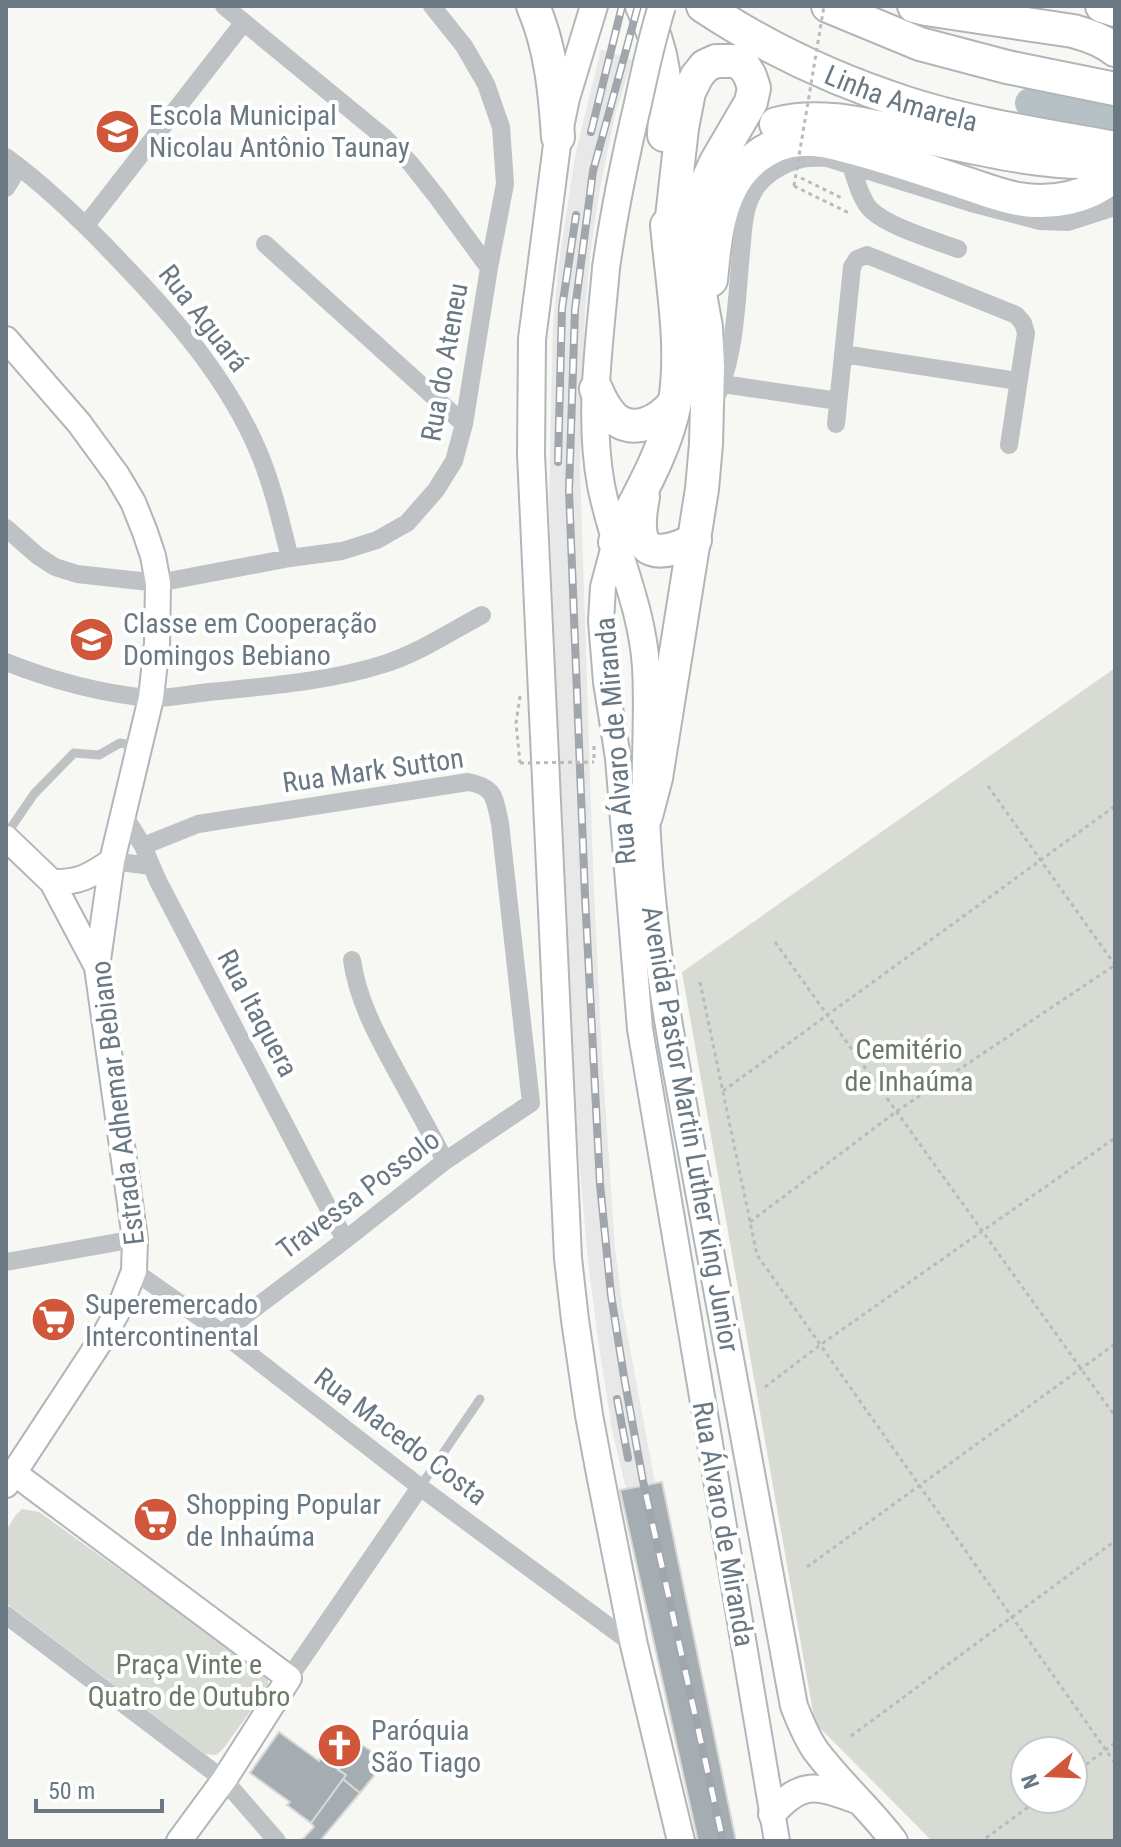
<svg xmlns="http://www.w3.org/2000/svg" width="1121" height="1847" viewBox="0 0 1121 1847" font-family="'Roboto Condensed',sans-serif">
	<style>
		.built { fill: #e7e8e7 }
		.green { fill: #d7dbd4; fill-rule: evenodd }
		.lines { fill: none; stroke-linecap: round; stroke-linejoin: round }
		.river { stroke: #b5c1c4; stroke-width: 30 }
		.building { fill: #a6adb2; stroke: #d8d8d6; stroke-width: 2 }
		.secondary-casing { stroke: #b1b6ba; stroke-width: 28 }
		.primary-casing { stroke: #b2b6b9; stroke-width: 30 }
		.highway-casing { stroke: #b2b5b8; stroke-width: 36 }
		.path { stroke: #b8bbbd; stroke-width: 3; stroke-dasharray: 4 4; stroke-linecap: butt }
		.lane { stroke: #bec2c5; stroke-width: 9 }
		.street { stroke: #bec2c5; stroke-width: 18 }
		.secondary { stroke: #fff; stroke-width: 24 }
		.primary { stroke: #fff; stroke-width: 26 }
		.highway { stroke: #fff; stroke-width: 32 }
		.rail-casing { stroke: #a0a6ab; stroke-width: 8 }
		.rail { stroke: #fff; stroke-width: 5; stroke-dasharray: 15; stroke-linecap: butt }
		.primary-bridge-casing { stroke: #b2b6b9; stroke-width: 30; stroke-linecap: butt }
		.path-bridge { stroke: #b8bbbd; stroke-width: 3; stroke-dasharray: 4 4; stroke-linecap: butt }
		.primary-bridge { stroke: #fff; stroke-width: 26 }
		.labels { text-anchor: middle; stroke-width: 8; stroke-linejoin: round; paint-order: stroke }
		.street-label { font-size: 28px; fill: #697882; stroke: #fff }
		.poi-label { font-size: 28px; fill: #697882; stroke: #fff; text-anchor: start }
		.park-label { font-size: 28px; fill: #6b7a67; stroke: #fff }
	</style>
	<rect width="100%" height="100%" fill="#f7f7f4"/>
	<path class="built" d="M601 49 632 60 615 115 600 188 591 248 585 312 580 468 593 869 602 1058 615 1248 623 1311 655 1483 626 1489 612 1430 598 1339 588 1261 578 1147 564 902 549 501 553 324 559 263 575 156Z"/>
	<path class="green" d="M1115 668V1841H932L815 1723 682 972ZM1025 1751H1073V1799H1025Z
		M22 1509 39 1512 264 1673 268 1678V1687L223 1749 216 1755 205 1754 6 1603V1531L15 1516Z"/>
	<g class="lines">
		<path class="river" d="M1030 103 1115 122"/>
	</g>
	<path class="building" d="M662 1482 736 1841H698L620 1490Z
		M279 1732 319 1761 321 1757 346 1775 311 1823 287 1805 290 1802 250 1773Z
		M359 1743 386 1761 360 1793 343 1779 346 1775 338 1770Z
		M343 1779 360 1793 320 1841H301L314 1827 311 1823Z"/>
	<g class="lines">
		<defs>
			<path id="secondary" d="M6 339 79 423 117 475 133 502 145 532 153 556 158 583 157 643 151 698 112 861 97 967 135 1239 134 1271 120 1307 105 1334 6 1485
				M615 542 603 587 601 621 606 682 618 758 640 1029 777 1841
				M6 838 52 882 97 967
				M52 882C79 883 90 876 112 861
				M14 1473 289 1678 224 1780 179 1841"/>
			<path id="primary" d="M594 6 566 98 558 137 532 339 531 454 568 1258 575 1320 589 1415 601 1479 634 1645 681 1841
				M606 268C600 340 588 414 601 485 613 547 642 604 646 667 649 717 644 768 646 818 650 905 662 991 678 1077L794 1706C800 1721 806 1737 816 1751 840 1783 870 1809 894 1841
				M772 1814C802 1779 818 1786 857 1800"/>
			<g id="highway">
				<path d="M533 6C551 48 555 92 558 137"/>
				<path d="M642 6C665 53 667 84 664 135"/>
				<path id="s1" d="M703 6C766 48 835 80 906 103 974 125 1045 135 1115 148"/>
				<path d="M828 6 920 44 1007 67 1115 89"/>
				<path d="M914 6 926 9 1073 31C1088 35 1103 40 1115 50"/>
				<path d="M1102 6 1115 10"/>
				<path d="M776 124C820 112 867 125 910 134 974 147 1039 165 1105 162"/>
				<path d="M711 280C714 252 716 222 727 196 739 166 767 142 800 140 820 138 841 145 860 150 897 160 934 173 971 185 986 190 1002 196 1018 199 1051 205 1089 198 1115 175"/>
				<path d="M596 389C600 399 605 409 613 417 633 436 660 421 674 403"/>
				<path d="M643 497C633 547 646 564 695 540"/>
				<path d="M615 542C637 498 666 451 675 402 684 344 672 283 667 225"/>
				<path d="M646 816 656 778 702 489 706 444 708 366 706 327 694 261V232L698 206 705 186 716 162 751 102 754 88 750 76 744 66 735 61H716L705 66 697 76 689 92 682 128 669 244"/>
			</g>
		</defs>
		<use href="#secondary" class="secondary-casing"/>
		<use href="#primary" class="primary-casing"/>
		<use href="#highway" class="highway-casing"/>
		<path class="path" d="M801 178 844 199
			M794 186 851 214
			M520 696 516 723 520 763
			M594 746V762
			M988 786 1115 965
			M775 942 1115 1416
			M700 982 757 1255 1115 1763
			M723 1091 1115 806
			M750 1222 897 1111 1115 965
			M765 1387 820 1345 1115 1138
			M807 1567 1115 1344
			M851 1736 1115 1541
			M1073 1774 1115 1743
			M986 1838 1039 1799"/>
		<path class="lane" d="M6 835 34 794 74 753 99 755 120 743 136 746
			M420 1487 480 1399"/>
		<path class="street" d="M224 6 385 138 411 164 437 197 489 268
			M6 157C47 187 84 223 119 260 174 317 228 379 259 453 273 486 281 523 290 558
			M850 164C856 178 860 199 871 210 889 227 934 240 958 249
			M6 188 19 167
			M86 225 244 22
			M265 244 464 424
			M843 354 1018 381
			M723 384 838 401
			M713 404C736 359 736 303 741 253 743 234 743 210 753 193 762 175 784 163 802 159 810 157 819 158 827 158L971 203 1040 221 1068 222 1115 207
			M836 424 852 267 857 259 867 255 1016 315 1023 323 1026 333 1009 445
			M6 528 38 556 55 567 77 574 158 583 290 558 342 551 377 540 407 523 436 490 454 461 464 424 489 268 505 184 501 127 486 84 464 46 432 6
			M6 662C51 680 100 693 148 698 167 699 189 694 209 692 268 686 327 682 384 664 419 653 450 632 482 615
			M122 812 143 846 158 881 345 1240
			M143 846 198 824 468 782C496 787 494 798 500 823L531 1103 445 1161 345 1240 222 1333
			M112 861 151 866
			M352 960C358 1002 378 1037 398 1074 414 1103 430 1132 445 1161
			M6 1262 135 1239
			M134 1271 222 1333 420 1487 634 1645
			M6 1615 224 1780 277 1841
			M289 1678 420 1487"/>
		<use href="#secondary" class="secondary"/>
		<use href="#primary" class="primary"/>
		<use href="#highway" class="highway"/>
		<defs>
			<path id="rail" d="M638 6 593 171 575 309 569 490 585 896 600 1184 611 1295 624 1377 643 1481 723 1841
				M591 132 622 6
				M558 462 562 308 576 215
				M617 1399 628 1458"/>
		</defs>
		<use href="#rail" class="rail-casing"/>
		<use href="#rail" class="rail"/>
		<defs>
			<path id="primary-bridge" d="M606 268C614 212 625 158 638 103 645 70 652 38 662 6"/>
		</defs>
		<use href="#primary-bridge" class="primary-bridge-casing"/>
		<path class="path-bridge" d="M794 186 824 6
			M520 763 594 762"/>
		<use href="#primary-bridge" class="primary-bridge"/>
	</g>
	<defs>
		<symbol id="school-disc" viewBox="-11 -11 22 22"><circle r="9.5" fill="#d1573a" stroke="#fff"/><path d="M0-5L7-2L0 1L-7-2ZM-4 1L0 2.5L4 1V4Q0 6-4 4Z" fill="#fff"/></symbol>
		<symbol id="supermarket-disc" viewBox="-11 -11 22 22"><circle r="9.5" fill="#d1573a" stroke="#fff"/><path d="M-6-5.5h2.5l.6 2H6L4.5 2H-2.5L-4.4-4H-6ZM-1.5 3.2a1.3 1.3 0 1 0 .1 0ZM3 3.2a1.3 1.3 0 1 0 .1 0Z" fill="#fff"/></symbol>
		<symbol id="church-disc" viewBox="-11 -11 22 22"><circle r="9.5" fill="#d1573a" stroke="#fff"/><path d="M-1.2-6h2.4v3.5h3.3v2.4h-3.3V6h-2.4V-.1h-3.3v-2.4h3.3Z" fill="#fff"/></symbol>
	</defs>
	<g fill-rule="evenodd">
		<use href="#school-disc" x="92" y="106" width="51" height="51"/>
		<use href="#school-disc" x="66" y="614" width="51" height="51"/>
		<use href="#supermarket-disc" x="28" y="1294" width="51" height="51"/>
		<use href="#supermarket-disc" x="130" y="1494" width="51" height="51"/>
		<use href="#church-disc" x="314" y="1720" width="51" height="51"/>
	</g>
	<g class="labels">
		<g class="street-label">
			<text dy="10" stroke="none"><textPath href="#s1" startOffset="220">Linha Amarela</textPath></text>
			<text transform="translate(204 318) rotate(52)" y="10">Rua Aguará</text>
			<text transform="translate(444 362) rotate(-80)" y="10">Rua do Ateneu</text>
			<text transform="translate(615 741) rotate(-95)" y="10">Rua Álvaro de Miranda</text>
			<text transform="translate(373 770) rotate(-8)" y="10">Rua Mark Sutton</text>
			<text transform="translate(258 1013) rotate(62)" y="10">Rua Itaquera</text>
			<text transform="translate(117 1103) rotate(-97)" y="10">Estrada Adhemar Bebiano</text>
			<text transform="translate(691 1129) rotate(80)" y="10">Avenida Pastor Martin Luther King Junior</text>
			<text transform="translate(358 1194) rotate(-37)" y="10">Travessa Possolo</text>
			<text transform="translate(401 1436) rotate(37)" y="10">Rua Macedo Costa</text>
			<text transform="translate(724 1524) rotate(80)" y="10">Rua Álvaro de Miranda</text>
		</g>
		<g class="poi-label">
			<text x="149" y="125">Escola Municipal<tspan x="149" dy="32">Nicolau Antônio Taunay</tspan></text>
			<text x="123" y="633">Classe em Cooperação<tspan x="123" dy="32">Domingos Bebiano</tspan></text>
			<text x="85" y="1314">Superemercado<tspan x="85" dy="32">Intercontinental</tspan></text>
			<text x="186" y="1514">Shopping Popular<tspan x="186" dy="32">de Inhaúma</tspan></text>
			<text x="371" y="1740">Paróquia<tspan x="371" dy="32">São Tiago</tspan></text>
		</g>
		<g class="park-label">
			<text x="909" y="1059">Cemitério<tspan x="909" dy="32">de Inhaúma</tspan></text>
			<text x="189" y="1674">Praça Vinte e<tspan x="189" dy="32">Quatro de Outubro</tspan></text>
		</g>
	</g>
	<rect width="1121" height="1847" fill="none" stroke="#697882" stroke-width="16"/>
	<g transform="translate(1049 1775) rotate(251)"><circle r="38" fill="#ffffff" stroke="#c3c9cd" stroke-width="2"/>
	<path d="M0-6L14 30L0 20L-14 30Z" fill="#d1573a"/>
	<text y="-12" font-size="22" font-weight="bold" text-anchor="middle" fill="#697882">N</text>
	</g>
	<path d="M36 1799v12h126v-12" fill="none" stroke="#697882" stroke-width="4"/>
	<text x="48" y="1799" font-size="24" fill="#697882" stroke="#ffffff" stroke-width="6" paint-order="stroke">50 m</text>
</svg>
